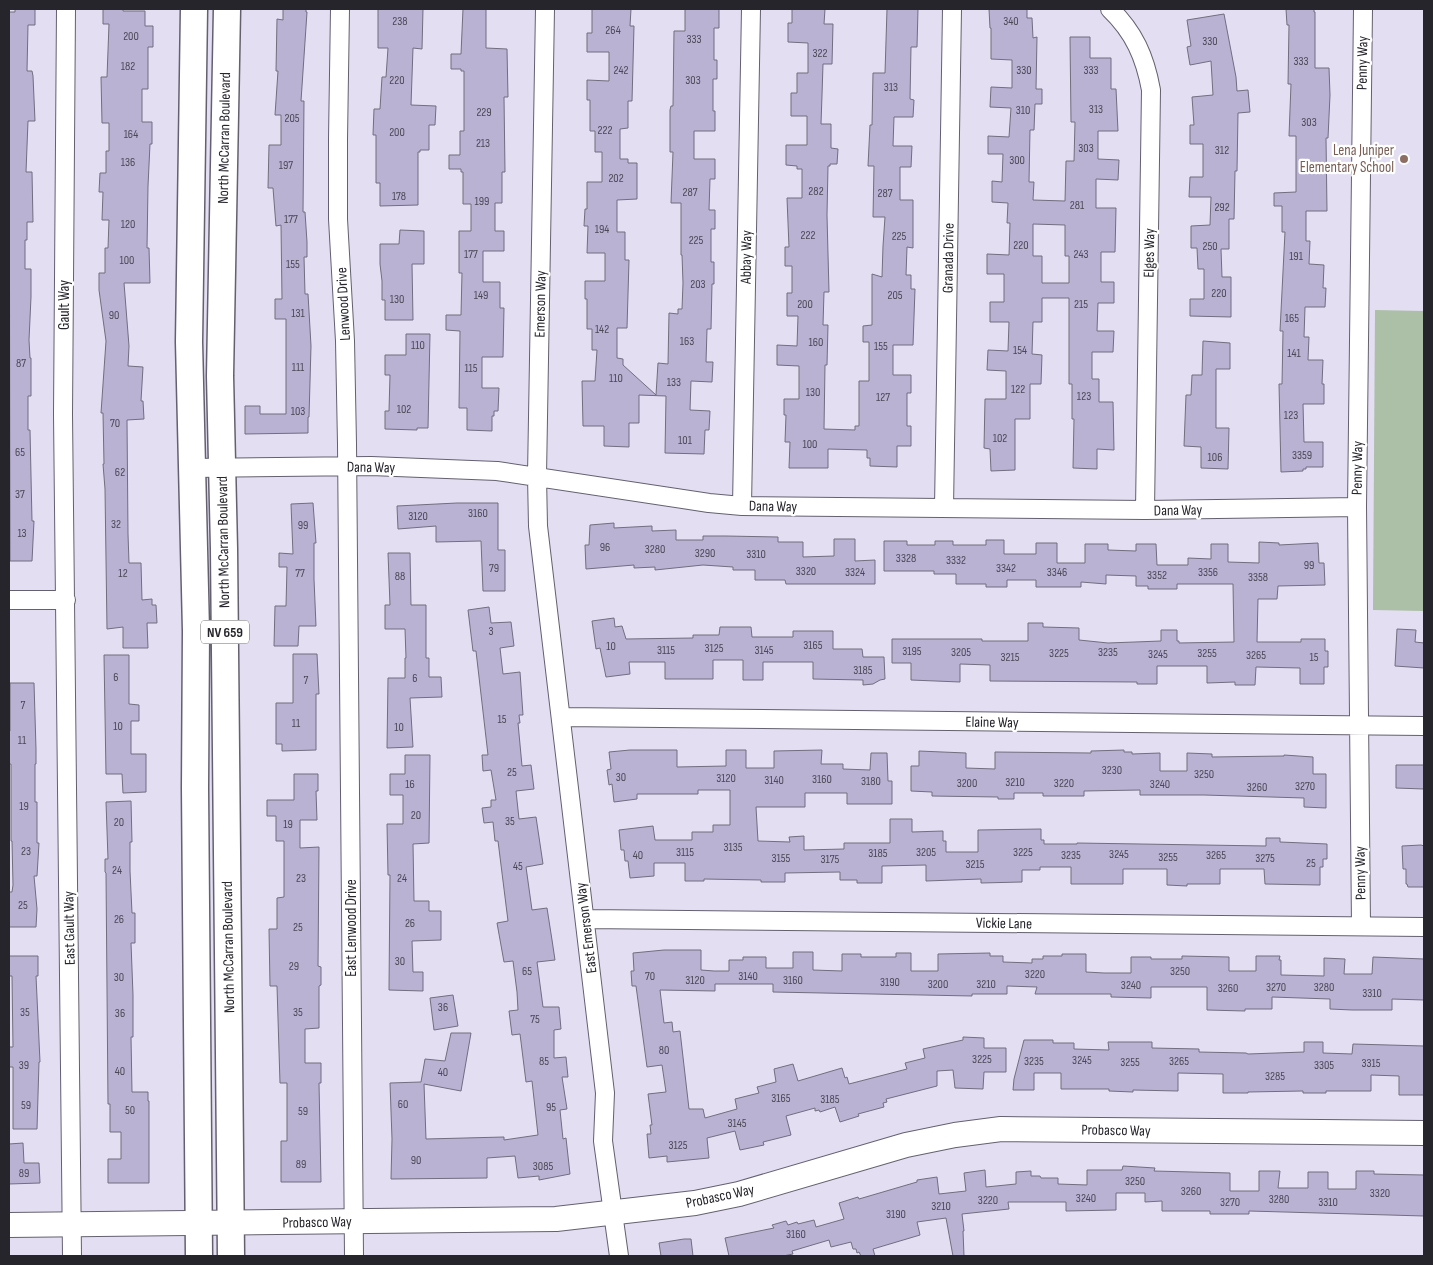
<svg xmlns="http://www.w3.org/2000/svg" width="1433" height="1265" viewBox="0 0 1433 1265" font-family="'Sofia Sans Condensed',sans-serif">
	<style>
		.green { fill: #acbfa7 }
		.building { fill: #bab2d3; stroke: #726d7f; fill-rule: evenodd }
		.lines { fill: none; stroke-linecap: round; stroke-linejoin: round }
		.street-casing { stroke: #646070; stroke-width: 20 }
		.secondary-casing { stroke: #646070; stroke-width: 26 }
		.primary-casing { stroke: #646070; stroke-width: 29 }
		.street { stroke: #fff; stroke-width: 18 }
		.secondary { stroke: #fff; stroke-width: 24 }
		.primary { stroke: #fff; stroke-width: 26 }
		.education-dot { fill: #8d6e63; stroke: #fff; stroke-width: 2 }
		.labels { text-anchor: middle; stroke-width: 4.5; stroke-linejoin: round; paint-order: stroke }
		.number-label { font-size: 12px; fill: #4c4856 }
		.shield { fill: #fff; stroke: #68666b; stroke-width: 1 }
		.shield-label { font-size: 14px; font-weight: bold; fill: #27252c }
		.street-label { font-size: 15px; fill: #27252c; stroke: #fff }
		.education-label { font-size: 15px; fill: #785e54; stroke: #fff; text-anchor: end }
	</style>
	<rect width="100%" height="100%" fill="#e3def2"/>
	<path class="green" d="M1375 310 1424 311V611L1373 610Z"/>
	<path class="building" d="M15 9H35V25H28L27 71H32L33 76 35 121H28L26 172H32L33 222H27V240H25V269H31V297L29 340 30 358H31V396H28V430H30L32 521H34L32 561H10L9 12H15Z
		M103 9H123V11H145V26H153V47H148V89H142V122H152V144H150L148 186 147 248H149L150 283H124L129 346 128 366 143 367 141 401H143L144 419 127 420 128 534 129 563H141L142 600 152 599V605H156L157 623H147L148 648H123V627L107 629 105 489 103 464H104L103 413H101L106 341 99 290V273H105V248H108L109 220H102L103 192H99L100 173H106V151H109V123H102L101 77H107L109 24H103Z
		M283 9H306V12H307L301 101H304L303 212H305L307 242V257H304L305 294H308L311 346 309 417H308V433L245 434V406H260V414H286V319H275V299H282L281 225 276 226 273 188H268L269 145H281V115H275L278 71H276L277 19 283 20Z
		M378 9H423L422 49 413 48 411 105 436 106 435 125H429V150H420V152H418V205L380 206V183H376V135H373L374 109H380L382 77H386L388 48H378Z
		M463 9H486V48L507 49 508 97H504L505 172H502V203H495V231H504V251H483V282H500V308H504L503 357H482V388H499L498 411H494V416H492V431L467 430V408H459L460 331 446 330V315H461L462 273H459V231H471V204H463V172H461V169H449V155H460V131H464V71H461V69H451V54H461Z
		M592 9H631L630 26H634L632 101H628V128L620 129V159H628V163H637V199L617 200V232H625V260H629L627 328H617V358L623 359V365L656 395 658 363 668 364 669 313 678 314V309H682L683 283 682 255H681V203H671L673 152H670V110L671 106H673L674 31H685V9H719V28H714V60H717V79H713V111H715V131H694V159H715V179H710L709 210H715V229H711V262H714V284H712L711 329H707L706 362H713L712 382 691 381 690 410 710 411 709 430H705L704 454 665 453 666 396 639 395V423H629V447L604 446V426H583L582 381H595L597 350H592V329H587V299H585V281H605V253H587L588 226H584L585 209H587V182H602V152H595V131H590V100H587V80L609 81V52H587V33H592Z
		M792 9H825L824 24H833L832 64H823L822 95 821 124H831V148L838 149 837 164H830V166H828L827 215 829 292H824L823 325H828L827 365H825L824 429 855 430V426H859V381H869V342H863V326L872 325V274L882 277 883 246 885 217H873L874 166H868L870 125H872L873 73H885L887 9H918L917 47H911L910 99 914 100 913 117H894L893 146H912L911 167H900V200H913V248L907 247 906 275H911V289H915L913 345H893V375H911V393H907V426H911V446H897V467L870 466V458H867V450L828 449V468H789L790 442H785L786 415H784V399H799V366L777 365V345L797 346 798 316H787V293H792V266H785V247H789L787 198H802V169H797V166L786 165V145H807V116H791V93H797V73H808V43L788 42V23H792Z
		M989 9H1027V18H1032L1033 38 1037 37 1036 89H1042V104H1035L1034 130H1030L1029 182H1034L1033 200 1065 201 1066 161H1074L1075 122H1071L1070 37H1090V58H1111V89H1116L1118 131H1098V159L1119 160 1118 180 1096 179V208H1116L1115 252H1101V282H1114V303H1098L1097 331H1114L1113 352H1092V379H1099V402H1113L1114 450 1097 449V469L1073 468 1074 419H1072V384H1069V298H1042V322H1033L1032 354 1042 355 1041 384H1030V419H1015V470L991 471 990 449 984 448 985 399H1006V371L987 370 988 350 1008 351 1009 322H990V302H1004V274H987V254L1009 255 1010 223H1007L1008 203 992 202V181L1002 182 1003 154H988V136L1009 137 1011 108 990 107 991 87 1012 88V60L991 59V28H990ZM1033 224 1065 225V256H1069V283H1042V256H1033Z
		M1286 9H1314V12H1315V68H1329L1330 95 1328 138H1326L1327 211H1306V241H1310L1309 264 1324 265 1323 288H1326L1325 307H1305L1304 337H1309L1308 360H1323L1322 384H1324V404H1303L1304 442H1323V467H1306V469H1303V471L1281 472 1279 384H1282L1283 331H1280L1285 232H1282V206H1274V193L1296 192V136H1289L1291 84H1288L1289 25H1287Z
		M1224 14 1236 77 1237 91 1248 90 1250 112 1238 113 1237 171H1235L1234 219H1229V249H1221L1222 277H1231V317L1190 316V299H1204V269H1198L1197 248H1191V226L1210 225 1211 197H1189L1190 177H1203V144H1190V125H1194L1192 97 1213 95 1211 61 1190 65 1187 47 1191 46 1187 20Z
		M400 230 424 231V264H412L413 320H385V300H382V281L380 264V244H399Z
		M406 334H430L428 428H417V430L385 429V411H389L390 375H385V355H406Z
		M1203 341 1230 343V369H1216V428H1229L1228 469 1201 468V447L1184 446 1186 395H1191L1192 375H1202Z
		M313 503 316 543H314V579L316 626H299L298 646H274L275 606H286L287 567H279V553L293 554 291 504Z
		M457 503H498V550H505V591H483L481 541 436 542V526L398 529 397 506Z
		M614 523V528L652 526V531L676 530V540H703V536H726L778 537V542H803V557L834 556V539H855V561L875 560V584H786L785 580H755V570H733V567L703 565 655 570V567L634 568V565L586 569 585 545H589L590 525Z
		M986 540H1004V554H1036V543H1057V563H1085V544H1108V550L1136 551V544H1156L1157 565H1188V558L1211 559V544H1228V562L1259 563V542L1279 543V545L1318 543 1319 563H1324L1325 585 1278 586 1277 599H1258L1257 642H1301V639H1325V651H1328V667H1324V684H1300V668L1256 667 1255 685H1235V682L1207 683V666H1157V684H1137V682L990 681V665L960 664V682L911 680V663H892V639H982V641H1028V623H1043V627L1079 628V640L1108 643 1161 641V630H1177V641H1179V643L1234 642 1233 584H1177V589H1148V586H1136V576L1106 575V584L1081 582V587H1036V580H1007V587H986V584H956V574H934V571H884V541H907V545H935V541H953V545H986Z
		M388 553H410L411 605H426V658H429V677H441L442 697 410 698 413 747 387 748 388 678H405V658H406L405 629H385V605H390Z
		M489 607 491 623 511 622 514 646 500 648 503 674 520 672 523 715H519L520 723H518L522 766 531 765 534 789 516 791 519 819 536 817 543 864 526 867 532 910 547 908 552 940 555 960 537 962 543 1007H559L561 1029 554 1030V1058L566 1057 568 1077H562L567 1109 560 1110 563 1139 566 1138 570 1174 539 1180V1176L518 1178 515 1156 487 1158V1178L391 1179 392 1139 390 1083 421 1082 425 1059 445 1061 451 1033H471L461 1091 424 1084 426 1139 504 1137V1140L538 1135 532 1081 526 1082 520 1034 512 1035 509 1011 518 1010 517 992 513 961 504 962 497 923 508 921 498 841H495L493 822 484 823 482 808 491 807V800H496L491 770 483 771 482 755H488L476 651H473L468 610Z
		M614 618 615 627 622 626 626 639 693 638V635H719L720 627H751L752 637H793V631H833V649H862L863 657H884L885 679 880 680 873 684 863 685V680L813 679V662H763V680H743V660H713V679H665V662H629L630 674 606 677 600 648 596 649 592 621Z
		M1397 629 1416 630 1415 642 1424 643V668L1395 666Z
		M293 654H317L319 694H316V750L282 751V744H276V703H293Z
		M104 655H129V704L139 705V721H131V754H146V792L123 793 122 774H106Z
		M10 683H34L36 749V764H35V802H37V843H39L37 876H34L37 909 36 927H9V892H12L13 885 12 841H11V764H9V731H10Z
		M630 750H677V767L726 766V750H746V768H774V751L822 750 821 764H843V769L870 770 871 753H887L888 781H892V804H847V793H805V807H756L758 841 790 842 789 837 804 836V850L844 849V843H890V819H912V832L943 831V841H946V852H978V830L1041 829V840H1044V844H1077V843L1266 846V838H1280V842L1327 844V859H1323V867H1320V885L1265 884 1264 869H1220V884H1187V886L1167 885V869H1123V884H1071V867H1040V870H1022V882L981 883V879L926 881V865L882 866V883H857V880H840V872L785 873V882H761V880L704 879V881H685V863H654V876L630 878 628 861H625L624 850H621L619 830 653 826 655 840H692V832H713V825H730V790H698V794H637V799L614 802 612 784 609 785 607 770 611 769 609 752Z
		M1124 750V752H1132V754L1160 753V771H1187V753L1212 754V757L1284 756V755L1313 757V774H1326V808L1304 807V798L1204 795H1140V790L1084 791V796H1043V793H1014V799H998V797L932 796V792L911 791V766H919V751L966 753V768L995 769V752L1091 753V751Z
		M405 755H430L429 843 413 844 414 901H429V911H441V940L412 941 413 972H423V991L389 990 390 875H388L387 824H403V795H390V774H405Z
		M1396 765H1424V789L1396 788Z
		M294 774H318V791H316L317 820H300V848L319 847 318 966 321 967V985L319 986V1028L305 1029V1063H321V1083H319L321 1182H281V1141H287V1083H280L277 986H270L269 929H277V898L284 897V841H276V816H267V800H294Z
		M131 801 132 842H130V871L132 913H135V943H131L133 995V1037H131L132 1092H148V1101H149V1183H108V1159H121V1132H110V1104H108L106 873 105 872V859H108L106 802Z
		M1421 845 1424 846V887H1408L1407 884H1406V869H1403L1402 846Z
		M664 950H701V970L714 971H729V960H743V957H766V968H793V952H813V970L842 971V954H861V957H896V953H911V971H938V954L990 953V956H1003V962L1032 963V959H1043V956H1062V954H1086V972L1104 973H1131V957H1151V959H1182V956L1229 957V971H1256V956H1280L1279 960H1281V975L1324 976V958L1345 959 1344 974H1372L1373 957 1424 959V1000L1392 999V1010H1352L1330 1009V999L1272 997V1009H1245V1011L1207 1010V987H1151V998L1111 997V994H1035L1037 987 1007 986V994H972V996L773 992V984H715V991L660 990 664 1023 672 1022 673 1032 680 1031 689 1109H703L705 1118 737 1109 735 1099 759 1093 757 1087 776 1082 774 1069 793 1064 798 1081 842 1068 845 1078 847 1077 849 1084 907 1069 905 1063 925 1058 923 1049 963 1040V1037L984 1038V1048H1006V1072H984L983 1089 955 1088 953 1070 937 1071V1086L886 1099 887 1102 883 1103 884 1107 858 1114 859 1116 840 1122 835 1107 820 1112 819 1110 815 1111V1108L786 1116 791 1135 763 1142 764 1145 740 1150 735 1131 707 1138 709 1158 667 1162V1156L649 1158 647 1134H651L650 1125H652L648 1094 666 1092 662 1065 647 1067 636 986H632L631 971H634L633 953Z
		M9 956H38V976H36L40 1062H39L37 1129H13V1067H9V1047H13L12 976H9Z
		M453 995 458 1026 434 1030 430 998Z
		M1024 1040H1053V1043H1074V1049L1109 1050 1108 1042H1152V1048L1199 1049V1052L1246 1053 1248 1054 1304 1052V1042H1323V1053L1352 1054 1353 1044 1424 1046V1095H1399V1076L1371 1075V1091H1326V1093H1303V1091L1248 1092V1093H1223V1074L1178 1073V1091L1133 1090V1092L1109 1091V1089H1061V1073H1034V1090H1013L1014 1079Z
		M23 1143 24 1163H39L40 1183 9 1184V1144Z
		M1123 1166 1155 1168 1154 1171 1230 1173V1191H1259V1171H1280L1278 1188H1308V1172H1328V1189H1356V1171H1374V1174L1424 1175V1216L1249 1211V1214H1210V1211H1162V1201L1145 1202V1193H1116V1210L1066 1211V1202H1008L1009 1209 962 1214 964 1231H963L964 1256H953L946 1218 917 1222 920 1235 873 1249 875 1256H861L859 1252 857 1253 856 1249H853L851 1242 831 1247 829 1240 792 1251 793 1254 783 1256H729L725 1238 774 1228 772 1225 786 1221 788 1225 797 1222 798 1224 814 1220 816 1227 844 1219 839 1203 858 1197 859 1199 917 1182V1180L937 1177 939 1194 966 1191 964 1173 985 1170 986 1187 1016 1184V1172L1031 1171V1176H1040L1041 1178H1058V1184L1087 1185V1170H1122Z
		M684 1239H691L693 1256H661L659 1243Z"/>
	<g class="lines">
		<defs>
			<path id="street" d="M66 9 63 414 72 1256
				M340 9 338 139V219L345 341 347 444 354 1256
				M545 9 537 476 538 526 605 1093 603 1141 619 1256
				M1110 9C1134 32 1145 57 1151 90L1145 510
				M192 468 371 466 497 471 709 503 742 506 1145 510 1357 507
				M742 506 751 9
				M944 508 952 9
				M9 600H66
				M561 717 1424 726
				M585 919 1424 927
				M1361 926 1357 507 1363 9"/>
			<path id="secondary" d="M9 1225 556 1219 695 1203 739 1194 906 1145 955 1135 1001 1129 1424 1133"/>
			<path id="primary" d="M194 9 189 342 196 631 195 788 199 1256
				M227 9 220 376 224 549 231 1256"/>
		</defs>
		<use href="#street" class="street-casing"/>
		<use href="#secondary" class="secondary-casing"/>
		<use href="#primary" class="primary-casing"/>
		<use href="#street" class="street"/>
		<use href="#secondary" class="secondary"/>
		<use href="#primary" class="primary"/>
	</g>
	<circle class="education-dot" cx="1404" cy="159" r="5"/>
	<g class="labels">
		<g class="number-label">
			<text x="400" y="25">238</text>
			<text x="1011" y="25">340</text>
			<text x="613" y="34">264</text>
			<text x="131" y="40">200</text>
			<text x="694" y="43">333</text>
			<text x="1210" y="45">330</text>
			<text x="820" y="57">322</text>
			<text x="1301" y="65">333</text>
			<text x="128" y="70">182</text>
			<text x="621" y="74">242</text>
			<text x="1024" y="74">330</text>
			<text x="1091" y="74">333</text>
			<text x="397" y="84">220</text>
			<text x="693" y="84">303</text>
			<text x="891" y="91">313</text>
			<text x="1096" y="113">313</text>
			<text x="1023" y="114">310</text>
			<text x="484" y="116">229</text>
			<text x="292" y="122">205</text>
			<text x="1309" y="126">303</text>
			<text x="605" y="134">222</text>
			<text x="397" y="136">200</text>
			<text x="131" y="138">164</text>
			<text x="483" y="147">213</text>
			<text x="1086" y="152">303</text>
			<text x="1222" y="154">312</text>
			<text x="1017" y="164">300</text>
			<text x="128" y="166">136</text>
			<text x="286" y="169">197</text>
			<text x="616" y="182">202</text>
			<text x="816" y="195">282</text>
			<text x="690" y="196">287</text>
			<text x="885" y="197">287</text>
			<text x="399" y="200">178</text>
			<text x="482" y="205">199</text>
			<text x="1077" y="209">281</text>
			<text x="1222" y="211">292</text>
			<text x="291" y="223">177</text>
			<text x="128" y="228">120</text>
			<text x="602" y="233">194</text>
			<text x="808" y="239">222</text>
			<text x="899" y="240">225</text>
			<text x="696" y="244">225</text>
			<text x="1021" y="249">220</text>
			<text x="1210" y="250">250</text>
			<text x="471" y="258">177</text>
			<text x="1081" y="258">243</text>
			<text x="1296" y="260">191</text>
			<text x="127" y="264">100</text>
			<text x="293" y="268">155</text>
			<text x="698" y="288">203</text>
			<text x="1219" y="297">220</text>
			<text x="481" y="299">149</text>
			<text x="895" y="299">205</text>
			<text x="397" y="303">130</text>
			<text x="805" y="308">200</text>
			<text x="1081" y="308">215</text>
			<text x="298" y="317">131</text>
			<text x="114" y="319">90</text>
			<text x="1292" y="322">165</text>
			<text x="602" y="333">142</text>
			<text x="687" y="345">163</text>
			<text x="816" y="346">160</text>
			<text x="418" y="349">110</text>
			<text x="881" y="350">155</text>
			<text x="1020" y="354">154</text>
			<text x="1294" y="357">141</text>
			<text x="21" y="367">87</text>
			<text x="298" y="371">111</text>
			<text x="471" y="372">115</text>
			<text x="616" y="382">110</text>
			<text x="674" y="386">133</text>
			<text x="1018" y="393">122</text>
			<text x="813" y="396">130</text>
			<text x="1084" y="400">123</text>
			<text x="883" y="401">127</text>
			<text x="404" y="413">102</text>
			<text x="298" y="415">103</text>
			<text x="1291" y="419">123</text>
			<text x="115" y="427">70</text>
			<text x="1000" y="442">102</text>
			<text x="685" y="444">101</text>
			<text x="810" y="448">100</text>
			<text x="20" y="456">65</text>
			<text x="1302" y="459">3359</text>
			<text x="1215" y="461">106</text>
			<text x="120" y="476">62</text>
			<text x="20" y="498">37</text>
			<text x="478" y="517">3160</text>
			<text x="418" y="520">3120</text>
			<text x="116" y="528">32</text>
			<text x="303" y="529">99</text>
			<text x="22" y="537">13</text>
			<text x="605" y="551">96</text>
			<text x="655" y="553">3280</text>
			<text x="705" y="557">3290</text>
			<text x="756" y="558">3310</text>
			<text x="906" y="562">3328</text>
			<text x="956" y="564">3332</text>
			<text x="1309" y="569">99</text>
			<text x="494" y="572">79</text>
			<text x="1006" y="572">3342</text>
			<text x="806" y="575">3320</text>
			<text x="855" y="576">3324</text>
			<text x="1057" y="576">3346</text>
			<text x="1208" y="576">3356</text>
			<text x="123" y="577">12</text>
			<text x="300" y="577">77</text>
			<text x="1157" y="579">3352</text>
			<text x="400" y="580">88</text>
			<text x="1258" y="581">3358</text>
			<text x="491" y="635">3</text>
			<text x="813" y="649">3165</text>
			<text x="611" y="650">10</text>
			<text x="714" y="652">3125</text>
			<text x="666" y="654">3115</text>
			<text x="764" y="654">3145</text>
			<text x="912" y="655">3195</text>
			<text x="961" y="656">3205</text>
			<text x="1108" y="656">3235</text>
			<text x="1059" y="657">3225</text>
			<text x="1207" y="657">3255</text>
			<text x="1158" y="658">3245</text>
			<text x="1256" y="659">3265</text>
			<text x="1010" y="661">3215</text>
			<text x="1314" y="661">15</text>
			<text x="863" y="674">3185</text>
			<text x="116" y="681">6</text>
			<text x="415" y="682">6</text>
			<text x="306" y="684">7</text>
			<text x="23" y="709">7</text>
			<text x="502" y="723">15</text>
			<text x="296" y="727">11</text>
			<text x="118" y="730">10</text>
			<text x="399" y="731">10</text>
			<text x="22" y="744">11</text>
			<text x="1112" y="774">3230</text>
			<text x="512" y="776">25</text>
			<text x="1204" y="778">3250</text>
			<text x="621" y="781">30</text>
			<text x="726" y="782">3120</text>
			<text x="822" y="783">3160</text>
			<text x="774" y="784">3140</text>
			<text x="871" y="785">3180</text>
			<text x="1015" y="786">3210</text>
			<text x="967" y="787">3200</text>
			<text x="1064" y="787">3220</text>
			<text x="410" y="788">16</text>
			<text x="1160" y="788">3240</text>
			<text x="1305" y="790">3270</text>
			<text x="1257" y="791">3260</text>
			<text x="24" y="810">19</text>
			<text x="416" y="819">20</text>
			<text x="510" y="825">35</text>
			<text x="119" y="826">20</text>
			<text x="288" y="828">19</text>
			<text x="733" y="851">3135</text>
			<text x="26" y="855">23</text>
			<text x="685" y="856">3115</text>
			<text x="926" y="856">3205</text>
			<text x="1023" y="856">3225</text>
			<text x="878" y="857">3185</text>
			<text x="1119" y="858">3245</text>
			<text x="638" y="859">40</text>
			<text x="1071" y="859">3235</text>
			<text x="1216" y="859">3265</text>
			<text x="1168" y="861">3255</text>
			<text x="781" y="862">3155</text>
			<text x="1265" y="862">3275</text>
			<text x="830" y="863">3175</text>
			<text x="1311" y="867">25</text>
			<text x="975" y="868">3215</text>
			<text x="518" y="870">45</text>
			<text x="117" y="874">24</text>
			<text x="301" y="882">23</text>
			<text x="402" y="882">24</text>
			<text x="23" y="909">25</text>
			<text x="119" y="923">26</text>
			<text x="410" y="927">26</text>
			<text x="298" y="931">25</text>
			<text x="400" y="965">30</text>
			<text x="294" y="970">29</text>
			<text x="527" y="975">65</text>
			<text x="1180" y="975">3250</text>
			<text x="1035" y="978">3220</text>
			<text x="650" y="980">70</text>
			<text x="748" y="980">3140</text>
			<text x="119" y="981">30</text>
			<text x="695" y="984">3120</text>
			<text x="793" y="984">3160</text>
			<text x="890" y="986">3190</text>
			<text x="938" y="988">3200</text>
			<text x="986" y="988">3210</text>
			<text x="1131" y="989">3240</text>
			<text x="1276" y="991">3270</text>
			<text x="1324" y="991">3280</text>
			<text x="1228" y="992">3260</text>
			<text x="1372" y="997">3310</text>
			<text x="443" y="1011">36</text>
			<text x="25" y="1016">35</text>
			<text x="298" y="1016">35</text>
			<text x="120" y="1017">36</text>
			<text x="535" y="1023">75</text>
			<text x="664" y="1054">80</text>
			<text x="982" y="1063">3225</text>
			<text x="1082" y="1064">3245</text>
			<text x="544" y="1065">85</text>
			<text x="1034" y="1065">3235</text>
			<text x="1179" y="1065">3265</text>
			<text x="1130" y="1066">3255</text>
			<text x="1371" y="1067">3315</text>
			<text x="24" y="1069">39</text>
			<text x="1324" y="1069">3305</text>
			<text x="120" y="1075">40</text>
			<text x="443" y="1076">40</text>
			<text x="1275" y="1080">3285</text>
			<text x="781" y="1102">3165</text>
			<text x="830" y="1103">3185</text>
			<text x="403" y="1108">60</text>
			<text x="26" y="1109">59</text>
			<text x="551" y="1111">95</text>
			<text x="130" y="1114">50</text>
			<text x="303" y="1115">59</text>
			<text x="737" y="1127">3145</text>
			<text x="678" y="1149">3125</text>
			<text x="416" y="1164">90</text>
			<text x="301" y="1168">89</text>
			<text x="543" y="1170">3085</text>
			<text x="24" y="1177">89</text>
			<text x="1135" y="1185">3250</text>
			<text x="1191" y="1195">3260</text>
			<text x="1380" y="1197">3320</text>
			<text x="1086" y="1202">3240</text>
			<text x="1279" y="1203">3280</text>
			<text x="988" y="1204">3220</text>
			<text x="1230" y="1206">3270</text>
			<text x="1328" y="1206">3310</text>
			<text x="941" y="1210">3210</text>
			<text x="896" y="1218">3190</text>
			<text x="796" y="1238">3160</text>
		</g>
		<rect class="shield" x="201" y="620.5" width="48" height="23" rx="4"/>
		<g class="shield-label">
			<text x="225" y="637">NV 659</text>
		</g>
		<g class="street-label">
			<text transform="translate(1362 63) rotate(-89)" y="5">Penny Way</text>
			<text transform="translate(224 138) rotate(-89)" y="5">North McCarran Boulevard</text>
			<text transform="translate(1149 253) rotate(-89)" y="5">Elges Way</text>
			<text transform="translate(746 257) rotate(-89)" y="5">Abbay Way</text>
			<text transform="translate(948 258) rotate(-89)" y="5">Granada Drive</text>
			<text transform="translate(343 304) rotate(-93)" y="5">Lenwood Drive</text>
			<text transform="translate(540 304) rotate(-89)" y="5">Emerson Way</text>
			<text transform="translate(64 305) rotate(-90)" y="5">Gault Way</text>
			<text transform="translate(371 467) rotate(1)" y="5">Dana Way</text>
			<text transform="translate(1357 468) rotate(-89)" y="5">Penny Way</text>
			<text transform="translate(773 506) rotate(1)" y="5">Dana Way</text>
			<text transform="translate(1178 510) rotate(-1)" y="5">Dana Way</text>
			<text transform="translate(223 542) rotate(-91)" y="5">North McCarran Boulevard</text>
			<text transform="translate(992 722) rotate(1)" y="5">Elaine Way</text>
			<text transform="translate(1360 873) rotate(-91)" y="5">Penny Way</text>
			<text transform="translate(1004 923) rotate(1)" y="5">Vickie Lane</text>
			<text transform="translate(69 928) rotate(-91)" y="5">East Gault Way</text>
			<text transform="translate(351 928) rotate(-90)" y="5">East Lenwood Drive</text>
			<text transform="translate(586 928) rotate(-97)" y="5">East Emerson Way</text>
			<text transform="translate(228 947) rotate(-91)" y="5">North McCarran Boulevard</text>
			<text transform="translate(1116 1130) rotate(1)" y="5">Probasco Way</text>
			<text transform="translate(720 1196) rotate(-12)" y="5">Probasco Way</text>
			<text transform="translate(317 1222) rotate(-1)" y="5">Probasco Way</text>
		</g>
		<g class="education-label">
			<text x="1394" y="155">Lena Juniper<tspan x="1394" dy="17">Elementary School</tspan></text>
		</g>
	</g>
	<rect width="1433" height="1265" fill="none" stroke="#27252c" stroke-width="20"/>
</svg>
